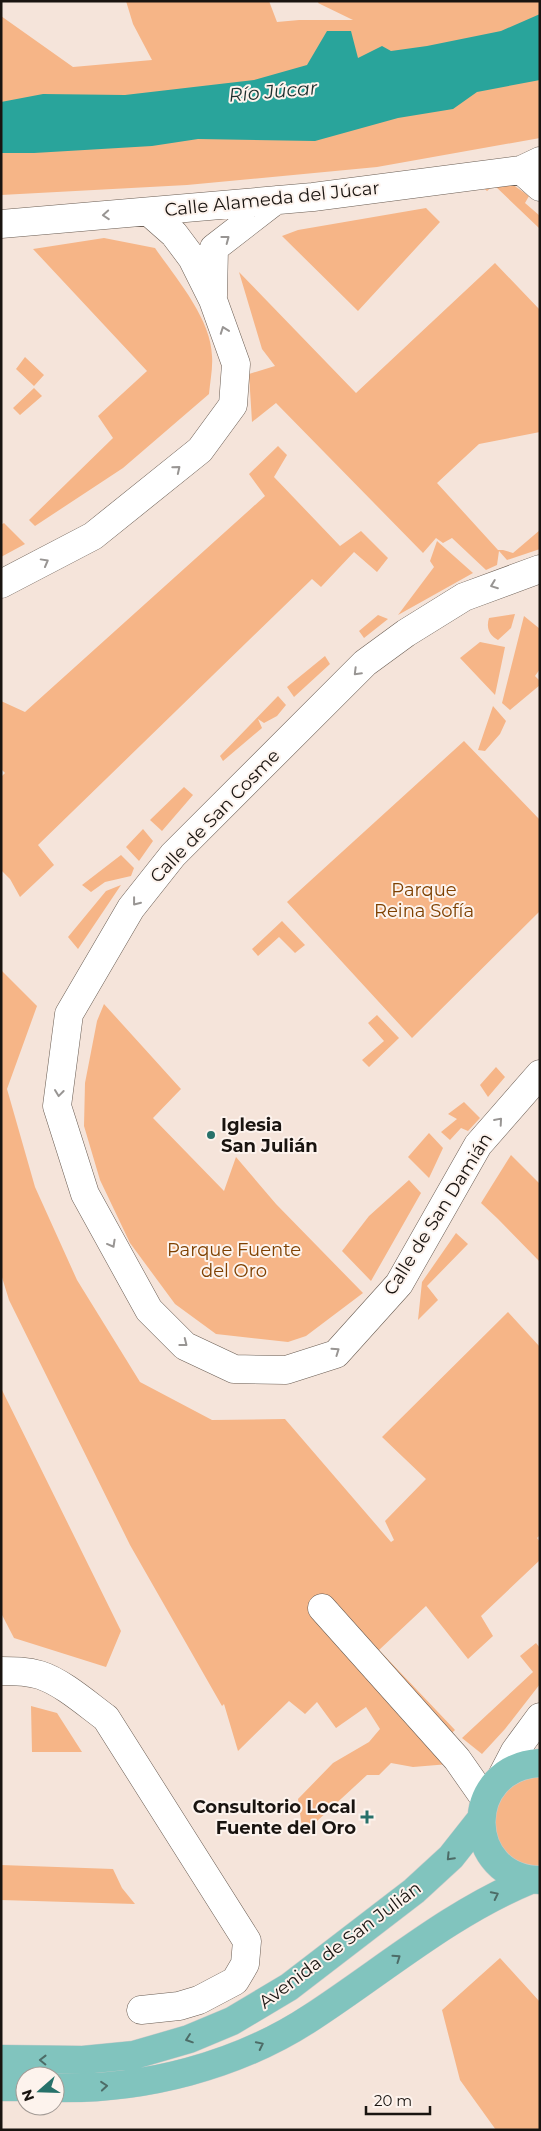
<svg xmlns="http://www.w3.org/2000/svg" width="541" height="2131" viewBox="0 0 541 2131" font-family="Montserrat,sans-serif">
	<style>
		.green { fill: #f6b587 }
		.water { fill: #29a49b }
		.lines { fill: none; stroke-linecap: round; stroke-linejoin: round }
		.minor-casing { stroke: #6a5d53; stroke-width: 29 }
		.major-casing { stroke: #cccbca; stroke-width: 29 }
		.minor { stroke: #fff; stroke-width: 28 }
		.major { stroke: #81c4be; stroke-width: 28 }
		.oneway { stroke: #989593 }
		.oneway2 { stroke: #4d6c67 }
		.poi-dot { fill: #27716a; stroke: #fdf3ed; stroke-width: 2 }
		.labels { text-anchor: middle; stroke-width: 4; stroke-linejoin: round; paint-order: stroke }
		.street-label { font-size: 18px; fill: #191410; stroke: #fdf3ed }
		.park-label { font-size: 18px; fill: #7e4001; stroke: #fdf3ed }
		.poi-label { font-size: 18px; font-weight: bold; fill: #191410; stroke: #fdf3ed; text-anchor: start }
		.water-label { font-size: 19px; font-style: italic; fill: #1c302e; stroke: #fdf3ed }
	</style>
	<rect width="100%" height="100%" fill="#f5e4da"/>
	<path class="green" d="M126 1H269L277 22 299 20H353L318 3 319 1H540V138L377 167 187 185 1 195V16L73 67 152 60 133 24Z
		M509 182 529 196 525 203 540 216V229L494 185 487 191 478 183Z
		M426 208 440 222 358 311 282 236 298 230Z
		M104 238 155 248C175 277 211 318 212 356 213 368 210 382 209 394L123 468 35 526 29 520 113 438 98 416 147 371 33 249Z
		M495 263 540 310V432L479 444 437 483 498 550H503L513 553 540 530V549L507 560 499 551 497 565 486 570 452 538 443 543 436 538 423 553 276 403 252 422 249 374 275 366 262 349 239 272 356 393Z
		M25 357 44 375 34 386 16 369Z
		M34 388 42 396 20 415 13 408Z
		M278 446 287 455 274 477 340 546 361 531 388 558 377 572 354 552 321 587 312 579 38 845 54 865 20 897 10 879 1 870V777L5 773 1 769V701L25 712 265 496 249 474Z
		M4 523 25 544 1 557V525Z
		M437 541 473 573 398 615 434 567 430 561Z
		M515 614 511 628 498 640C489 635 486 628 489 618Z
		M378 615 388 619 364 638 359 631Z
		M524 616 540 629V669L535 676 540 681V685L510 710 502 703Z
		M480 642 505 647 495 695 460 658Z
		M325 656 330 664 294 697 287 687Z
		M278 696 286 705 277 716 264 723 258 719 262 728 223 761 220 756Z
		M493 706 506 721 500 734 485 751 478 750Z
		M464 741 540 820V911L412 1038 287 902Z
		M184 787 193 795 162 831 150 820Z
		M143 829 153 841 139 861 126 847Z
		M121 855 134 868 131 876 105 882 91 892 82 885Z
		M121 885 78 949 68 937 106 891Z
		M282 921 305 945 295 953 279 937 258 956 252 949Z
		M1 970 37 1006 7 1089 35 1187 77 1280 140 1382 212 1420 285 1419 391 1542 394 1540 385 1521 426 1479 382 1437 508 1312 540 1347V1535L537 1538 540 1542V1560L481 1616 493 1636 468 1659 426 1606 379 1650 455 1730 439 1745 449 1764 413 1767 391 1763 379 1775H367L303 1834 298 1799 333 1763 369 1742 380 1729 366 1707 336 1728 317 1702 305 1714 289 1701 238 1751 224 1704 222 1706 130 1545 9 1300 1 1274Z
		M104 1004 181 1089 153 1118 224 1191 236 1157 276 1204 363 1293 306 1336 288 1342 216 1334 175 1304 130 1243 100 1180 84 1126 85 1083 97 1021Z
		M377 1015 399 1038 369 1067 362 1060 384 1041 368 1023Z
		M496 1067 505 1077 488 1097 480 1085Z
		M464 1102 480 1118 468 1131 461 1128 450 1140 441 1132 457 1119 448 1114Z
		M429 1133 443 1148 429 1178 408 1157Z
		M511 1155 540 1184V1262L498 1219 481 1203Z
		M409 1180 421 1193 371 1281 342 1251 369 1216Z
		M456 1233 468 1244 427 1286 438 1300 418 1320 422 1282Z
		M1 1388 121 1631 106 1667 14 1638 1 1613Z
		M536 1643 540 1648V1684L505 1729 482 1754 462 1738 533 1672 520 1656Z
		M31 1706 57 1713 82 1752H32Z
		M540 1773V1871L506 1857 491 1824 502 1790Z
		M1 1865 113 1869 122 1888 135 1904 1 1900Z
		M500 1958 540 2002V2130H496L460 2080 442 2010Z"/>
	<path class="water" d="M540 14V80L477 92 453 109 398 118 315 141 198 139 152 146 34 153H1V102L43 94 125 95 254 80 307 65 327 31H351L358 58 382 46 391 51 427 46 501 31Z"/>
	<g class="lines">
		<defs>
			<path id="minor" d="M521 170 540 187
				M1 224 313 197 521 170 540 161
				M213 296 214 248 276 200
				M540 569 464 597 406 633 365 663 173 855 131 908 69 1014 57 1106 85 1194 149 1310 185 1346 234 1369 286 1370 336 1354 399 1284 478 1145 540 1074
				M1 584 93 536 200 450 233 405 236 364 213 300 192 258 174 234 149 212
				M322 1608 457 1759 485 1799
				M1 1671C14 1671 27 1671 40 1675 62 1682 87 1704 106 1718L247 1941 245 1964 235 1981 199 2000 179 2006 141 2010
				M502 1776 515 1751 540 1717"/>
			<path id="major" d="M540 1763C461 1767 463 1879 540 1880
				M1 2059 83 2060 134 2055 189 2039 232 2021 289 1987 414 1891 451 1857 481 1819
				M1 2087H25
				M55 2088C143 2090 238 2066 312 2017 384 1970 450 1913 530 1880"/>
		</defs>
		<use href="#minor" class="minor-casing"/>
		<use href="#major" class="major-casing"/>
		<use href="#minor" class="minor"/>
		<use href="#major" class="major"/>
	</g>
	<defs><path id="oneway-chevron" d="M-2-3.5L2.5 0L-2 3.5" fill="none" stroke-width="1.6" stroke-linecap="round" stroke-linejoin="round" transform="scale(1.25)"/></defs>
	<g class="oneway">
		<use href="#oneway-chevron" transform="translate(106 215) rotate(176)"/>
		<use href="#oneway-chevron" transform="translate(226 239) rotate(-37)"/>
		<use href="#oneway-chevron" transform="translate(224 330) rotate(-110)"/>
		<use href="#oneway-chevron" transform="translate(177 469) rotate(-39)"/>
		<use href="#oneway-chevron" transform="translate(45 562) rotate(-29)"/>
		<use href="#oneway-chevron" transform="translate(494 585) rotate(159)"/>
		<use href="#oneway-chevron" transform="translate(357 672) rotate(135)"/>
		<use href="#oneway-chevron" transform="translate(136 902) rotate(128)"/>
		<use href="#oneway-chevron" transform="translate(59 1093) rotate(97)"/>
		<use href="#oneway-chevron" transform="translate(499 1121) rotate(-49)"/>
		<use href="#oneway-chevron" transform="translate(112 1244) rotate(61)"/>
		<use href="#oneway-chevron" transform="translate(184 1343) rotate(38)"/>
		<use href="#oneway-chevron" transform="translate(336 1351) rotate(-35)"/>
	</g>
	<g class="oneway2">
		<use href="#oneway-chevron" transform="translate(450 1857) rotate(134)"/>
		<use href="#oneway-chevron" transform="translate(495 1895) rotate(-26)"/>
		<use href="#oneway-chevron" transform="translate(397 1958) rotate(-35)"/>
		<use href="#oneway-chevron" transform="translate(189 2039) rotate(161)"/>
		<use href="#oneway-chevron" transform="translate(260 2045) rotate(-26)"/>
		<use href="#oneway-chevron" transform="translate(43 2060) rotate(-179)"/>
		<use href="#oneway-chevron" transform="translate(104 2086) rotate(-5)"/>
	</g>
	<g class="poi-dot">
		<circle cx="211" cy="1135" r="5"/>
		<path d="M364.5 1809.5h5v5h5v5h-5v5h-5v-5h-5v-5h5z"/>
	</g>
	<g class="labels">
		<g class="street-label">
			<text transform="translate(272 199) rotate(-6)" y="6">Calle Alameda del Júcar</text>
			<text transform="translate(215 816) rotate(-46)" y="6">Calle de San Cosme</text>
			<text transform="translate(438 1214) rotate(-58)" y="6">Calle de San Damián</text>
			<text transform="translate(340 1945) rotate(-37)" y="6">Avenida de San Julián</text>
		</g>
		<g class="park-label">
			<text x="424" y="896">Parque<tspan x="424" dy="21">Reina Sofía</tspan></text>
			<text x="234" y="1256">Parque Fuente<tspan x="234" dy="21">del Oro</tspan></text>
		</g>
		<g class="poi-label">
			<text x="221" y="1131">Iglesia<tspan x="221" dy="21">San Julián</tspan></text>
			<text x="356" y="1813" text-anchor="end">Consultorio Local<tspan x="356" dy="21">Fuente del Oro</tspan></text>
		</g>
		<g class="water-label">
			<text transform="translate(273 91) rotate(-5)" y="7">Río Júcar</text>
		</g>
	</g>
	<rect width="541" height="2131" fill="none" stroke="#191410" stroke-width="5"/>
	<g transform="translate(40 2091) rotate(250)"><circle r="24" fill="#fdf3ed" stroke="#a29a95"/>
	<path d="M0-4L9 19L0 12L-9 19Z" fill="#27716a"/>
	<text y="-8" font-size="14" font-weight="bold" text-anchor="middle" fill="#191410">N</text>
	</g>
	<path d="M366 2106v8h64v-8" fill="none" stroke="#191410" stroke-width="2.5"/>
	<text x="374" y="2106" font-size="15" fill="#191410" stroke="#fdf3ed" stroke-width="4" paint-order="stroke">20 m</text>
</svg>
